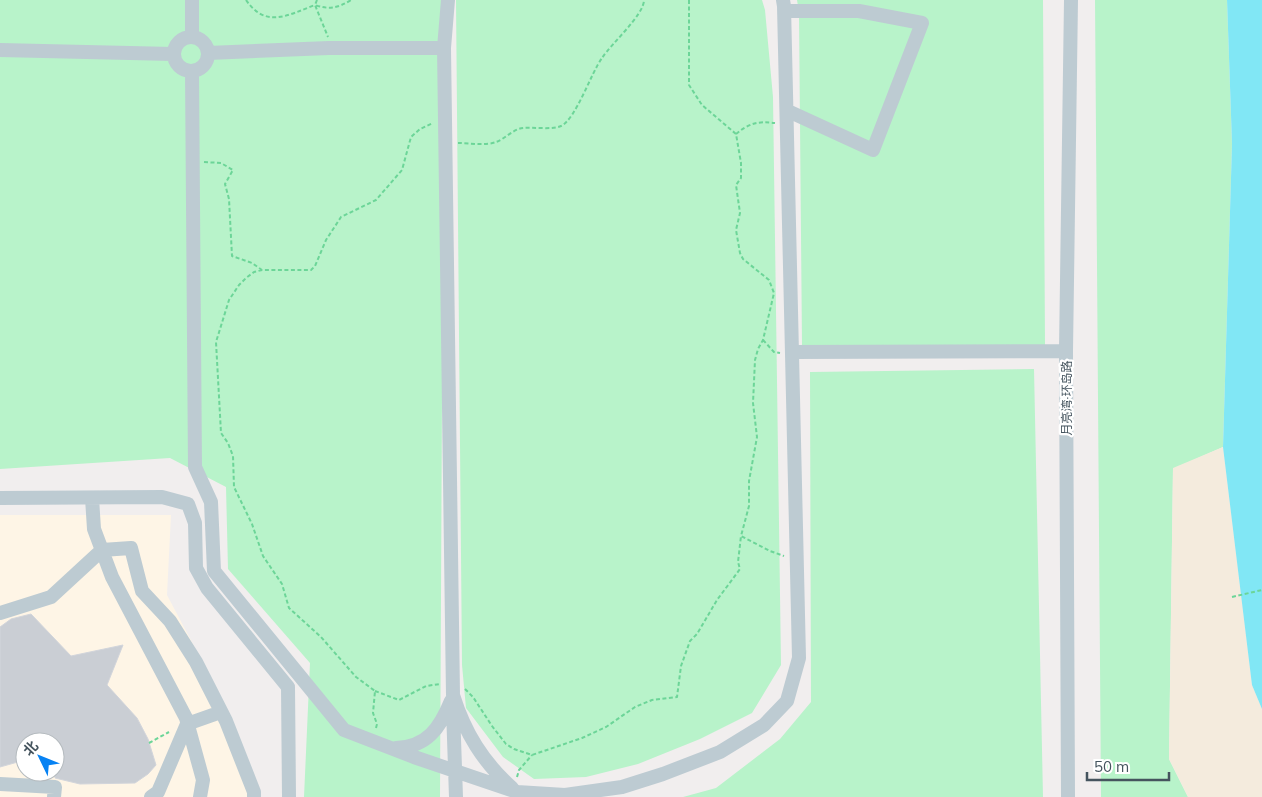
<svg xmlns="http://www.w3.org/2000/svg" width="1262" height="797" viewBox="0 0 1262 797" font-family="Mulish,'Noto Sans SC',sans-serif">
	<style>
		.commercial { fill: #fef5e6; fill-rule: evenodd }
		.green { fill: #b8f3ca }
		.sand { fill: #f4ebdd }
		.water { fill: #81e7f5 }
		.building { fill: #caced4; stroke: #d2d5db }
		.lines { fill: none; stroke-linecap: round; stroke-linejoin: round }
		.path { stroke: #6cd598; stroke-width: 2; stroke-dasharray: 4 2.5; stroke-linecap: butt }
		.minor { stroke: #bdcbd2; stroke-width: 14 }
		.labels { text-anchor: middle; stroke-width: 4.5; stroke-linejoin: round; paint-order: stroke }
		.street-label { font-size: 12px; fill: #45545e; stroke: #fff }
	</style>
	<rect width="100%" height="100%" fill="#f1eeee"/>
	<path class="commercial" d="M0 515H171L167 595 231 716 258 797H0ZM25 742H55V772H25Z"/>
	<path class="green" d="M0 0H444L440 797H304L310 663 228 569 226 487 170 458 0 469Z
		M456 0H762L765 10 773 97 781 665 752 713 700 739 638 764 586 777 534 779 503 757 466 708 462 665Z
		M797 0H1043L1045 345 802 346 799 12Z
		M1095 0H1227L1232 144 1223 447 1173 469 1169 759 1188 797H1101Z
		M1034 369 1043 797H683L716 788 780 739 811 702 810 372Z"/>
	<path class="sand" d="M1223 447 1252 685 1262 709V797H1188L1169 759 1173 468Z"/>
	<path class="water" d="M1227 0H1262V709L1252 685 1223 447 1232 144Z"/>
	<path class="building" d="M31 614 71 656 123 645 107 685 137 718 148 739 156 765 148 774 135 783 80 784 55 778V742H25V760L0 767V627L11 619Z"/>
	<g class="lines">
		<path class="path" d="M246 0C266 29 288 15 315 5L328 37
			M317 0 315 5C329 10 338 8 351 0
			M689 0V85L702 105 736 134 741 163V178L736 185 740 213 736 230 740 253 743 259 769 280 774 293 763 340 758 349 755 360 753 403 757 437 749 481V506L741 536 770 551 784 556
			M736 134C749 123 758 121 775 123
			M458 143C469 143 485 146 496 142 505 139 513 129 523 128 533 127 553 130 561 126 576 119 591 73 602 58 611 44 644 15 644 0
			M204 162 221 163 233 170 225 184 229 199 232 256 252 263 262 270
			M763 340 774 352 780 353
			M1232 597 1262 590
			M465 689 473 697 492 726 506 744 514 749 532 755 582 738 606 727 635 707 652 700 677 697 681 666 690 641 697 634 717 600 740 569 738 562 741 536
			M375 691 399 700 426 686 440 684
			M376 728 377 724 373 713 375 691 356 677 321 637 289 608 282 584 263 556 252 524 234 487 233 456 228 443 221 433 216 342 229 300 239 285 246 278 254 272 262 270H311L315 266 326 240 341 217 376 200 402 170 411 137 420 129 433 123
			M149 743 169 732
			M517 777 519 770 532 755"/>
		<path class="minor" d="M448 0 444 48 453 695C465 733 483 762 512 788
			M785 11H859L922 23 873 150 788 111
			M174 54a17 17 0 1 1 34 0a17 17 0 1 1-34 0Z
			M192 37V0
			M0 50 173 54
			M208 53 329 48H444
			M192 72 195 467 211 502 214 571 344 730 414 757 517 792 565 795 622 787 663 774 720 752 764 725 787 701 799 658 784 6 783 0
			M793 352 1066 351
			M0 498 162 497 188 504 195 523 196 568 207 588 288 687 289 797
			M92 498 94 529 112 577 186 718 203 780 200 797
			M0 613 51 597 102 550 131 548 142 591 170 621 196 662 226 721 254 792V797
			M453 709 456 797
			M396 748C427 747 440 728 451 701
			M0 784 55 787 54 797
			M151 797 158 792 187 724 221 712
			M1068 797 1066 351 1071 0"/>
	</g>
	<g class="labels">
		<g class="street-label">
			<text transform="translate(1067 398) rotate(-90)" y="4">月亮湾·环岛路</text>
		</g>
	</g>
	<g transform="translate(40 757) rotate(313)"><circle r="24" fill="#ffffff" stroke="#b5bbbf"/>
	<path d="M0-4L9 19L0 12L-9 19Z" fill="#0782f3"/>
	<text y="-8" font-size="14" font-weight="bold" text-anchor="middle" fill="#45545e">北</text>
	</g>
	<path d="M1087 772v8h82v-8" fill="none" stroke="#45545e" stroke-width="2.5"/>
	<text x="1094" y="772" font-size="15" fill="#45545e" stroke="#ffffff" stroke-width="4" paint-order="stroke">50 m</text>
</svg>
